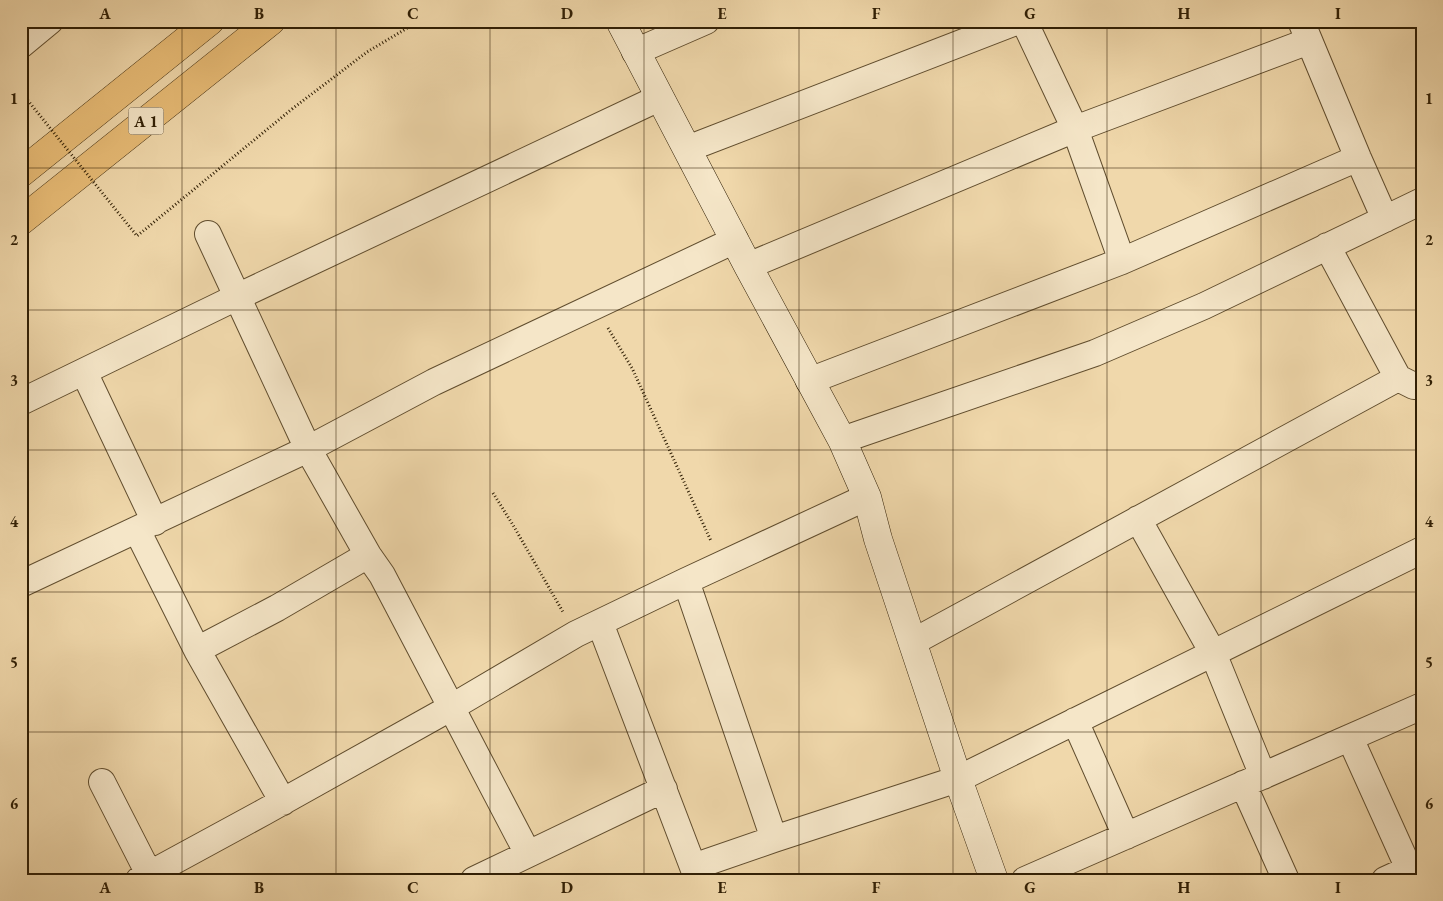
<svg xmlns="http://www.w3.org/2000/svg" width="1443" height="901" viewBox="0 0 1443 901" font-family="'EB Garamond',serif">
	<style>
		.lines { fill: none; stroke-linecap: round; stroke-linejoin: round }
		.street-casing { stroke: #604d2e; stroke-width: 28 }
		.secondary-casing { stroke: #301f05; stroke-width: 29 }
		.highway-casing { stroke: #301f05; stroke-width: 29 }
		.path { stroke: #301f05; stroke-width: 3; stroke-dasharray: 1 2.5; stroke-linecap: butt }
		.street { stroke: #f5e6c8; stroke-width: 26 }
		.secondary { stroke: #f5e6c8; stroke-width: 28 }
		.highway { stroke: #e8bc76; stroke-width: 28 }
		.path-bridge { stroke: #301f05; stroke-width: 3; stroke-dasharray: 1 2.5; stroke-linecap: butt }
		.grid { fill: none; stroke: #301f05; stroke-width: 1; stroke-opacity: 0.55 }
		.labels { text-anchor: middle; stroke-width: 4; stroke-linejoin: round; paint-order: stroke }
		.shield { fill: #f5e6c8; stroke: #6b5b40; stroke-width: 1 }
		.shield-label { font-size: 16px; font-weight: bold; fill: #301f05 }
		.neatline { fill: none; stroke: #301f05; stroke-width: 2 }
		.grid-label { font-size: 16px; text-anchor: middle; font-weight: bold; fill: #301f05 }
	</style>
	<rect width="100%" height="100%" fill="#f0d8ab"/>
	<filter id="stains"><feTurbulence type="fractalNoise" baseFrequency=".004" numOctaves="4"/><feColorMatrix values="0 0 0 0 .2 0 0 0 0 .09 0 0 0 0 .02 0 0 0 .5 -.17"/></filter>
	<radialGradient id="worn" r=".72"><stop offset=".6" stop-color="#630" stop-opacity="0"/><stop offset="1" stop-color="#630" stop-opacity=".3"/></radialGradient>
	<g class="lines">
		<defs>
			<path id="street" d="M1024 21 1075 129 1122 261
				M1301 21 1358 158 1385 219
				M21 45 50 21
				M635 52 706 21
				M687 149 1018 21
				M208 234 308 449 368 555 382 575 528 854
				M1327 246 1398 378 1414 386 1422 385
				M748 266 1075 129 1309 41
				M84 372 155 522
				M809 381 1122 261 1358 158
				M21 402 237 297 659 98
				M842 440 1095 353 1204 306 1422 201
				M1138 519 1213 653 1263 776
				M137 530 197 650 283 802
				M686 581 774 839
				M21 584 308 449 434 382 735 240
				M600 623 698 880
				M913 642 1398 378
				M197 650 277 608 368 555
				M1075 721 1126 836
				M1350 738 1414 880
				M102 782 149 874
				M1243 784 1286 880
				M693 867 774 839 958 779 1422 550
				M139 880 264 812 452 707 576 634 686 581 867 497
				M474 880 664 789
				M1025 880 1422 706
				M1385 880 1422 863"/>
			<path id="secondary" d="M620 21 748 266 842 440 867 497 878 539 958 779 994 880"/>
			<path id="highway" d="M21 173 210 21
				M21 221 271 21"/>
		</defs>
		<use href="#street" class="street-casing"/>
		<use href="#secondary" class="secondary-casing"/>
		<use href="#highway" class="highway-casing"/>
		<path class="path" d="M75 27 82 21
			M292 109 367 52 419 21
			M608 328 632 368 711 541
			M493 493 513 525 563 612"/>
		<use href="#street" class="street"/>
		<use href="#secondary" class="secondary"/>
		<use href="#highway" class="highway"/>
		<path class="path-bridge" d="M21 92 137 236 292 109"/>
	</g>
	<path class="grid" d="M182 21V880M336 21V880M490 21V880M644 21V880M799 21V880M953 21V880M1107 21V880M1261 21V880M21 168H1422M21 310H1422M21 450H1422M21 592H1422M21 732H1422"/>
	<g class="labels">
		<rect class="shield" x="128.5" y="107.5" width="35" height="27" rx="4"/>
		<g class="shield-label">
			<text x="146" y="127">A 1</text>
		</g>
	</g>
	<rect width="1443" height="901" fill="none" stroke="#f0d8ab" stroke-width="55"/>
	<rect x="28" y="28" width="1388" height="846" class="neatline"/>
	<g class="grid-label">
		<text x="105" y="19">A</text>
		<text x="259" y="19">B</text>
		<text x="413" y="19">C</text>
		<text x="567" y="19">D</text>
		<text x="722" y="19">E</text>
		<text x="876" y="19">F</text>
		<text x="1030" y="19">G</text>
		<text x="1184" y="19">H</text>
		<text x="1338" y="19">I</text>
		<text x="14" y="104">1</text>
		<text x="1429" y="104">1</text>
		<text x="14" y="245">2</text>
		<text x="1429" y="245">2</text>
		<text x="14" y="386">3</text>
		<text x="1429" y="386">3</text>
		<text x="14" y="527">4</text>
		<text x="1429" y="527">4</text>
		<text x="14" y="668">5</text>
		<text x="1429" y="668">5</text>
		<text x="14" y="809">6</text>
		<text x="1429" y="809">6</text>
		<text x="105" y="893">A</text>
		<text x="259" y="893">B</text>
		<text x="413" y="893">C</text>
		<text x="567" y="893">D</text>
		<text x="722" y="893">E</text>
		<text x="876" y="893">F</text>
		<text x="1030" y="893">G</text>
		<text x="1184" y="893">H</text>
		<text x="1338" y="893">I</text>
	</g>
	<rect width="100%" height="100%" filter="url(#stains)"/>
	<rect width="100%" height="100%" fill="url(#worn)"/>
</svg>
